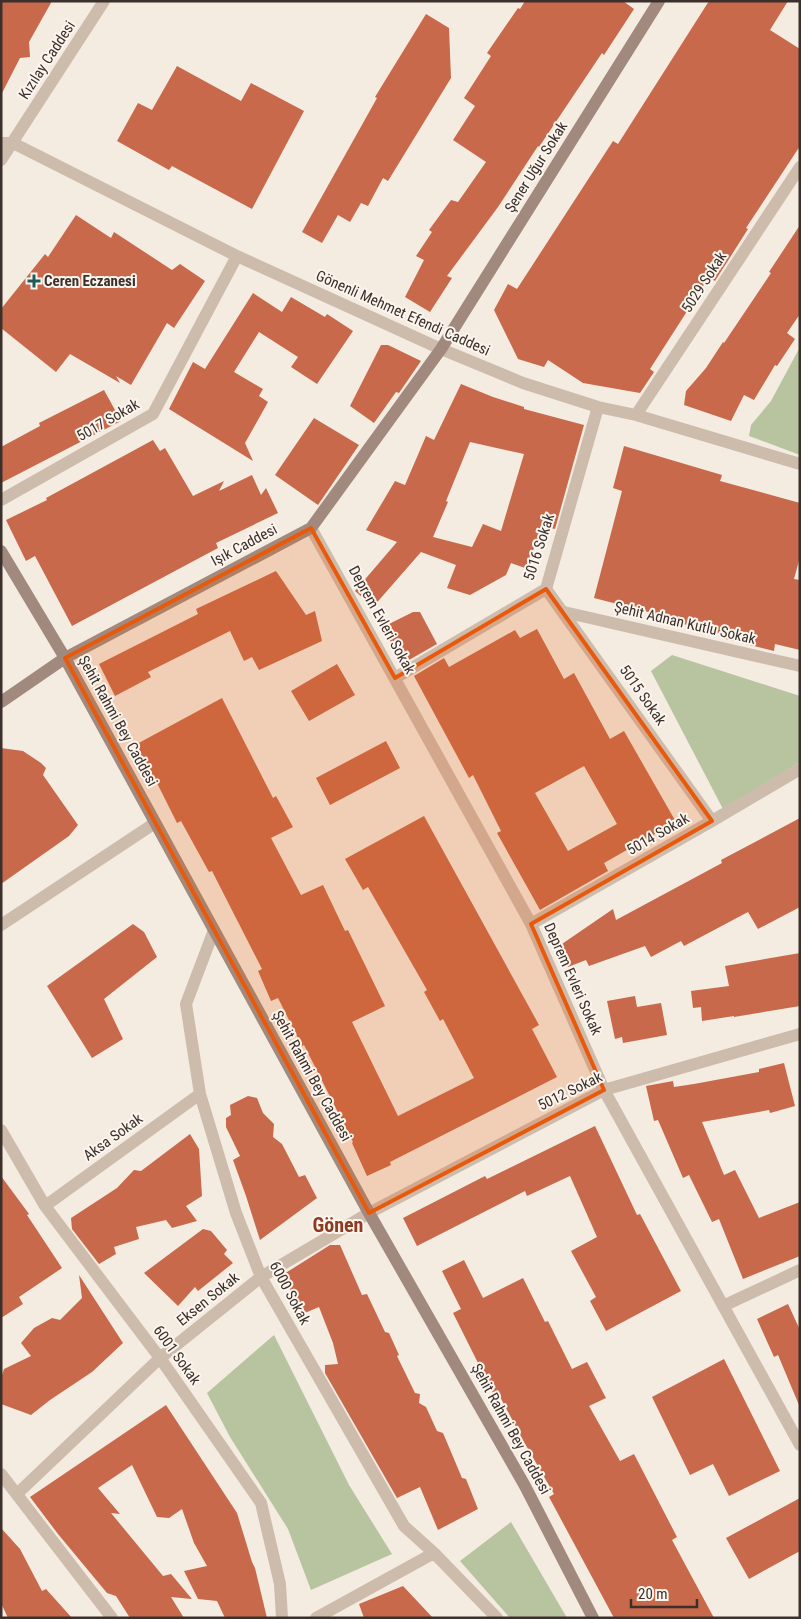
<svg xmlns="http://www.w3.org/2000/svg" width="801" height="1619" viewBox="0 0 801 1619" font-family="'Roboto Condensed',sans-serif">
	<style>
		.green { fill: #b8c4a0 }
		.building { fill: #c8694b; fill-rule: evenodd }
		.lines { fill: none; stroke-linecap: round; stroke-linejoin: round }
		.street { stroke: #cdbbac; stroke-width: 12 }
		.secondary { stroke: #a18a7d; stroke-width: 12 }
		.marked { fill: #e8590c; fill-opacity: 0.2; stroke: #e8590c; stroke-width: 4; stroke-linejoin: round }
		.poi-dot { fill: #1f5a5e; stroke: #fbf5ee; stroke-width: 2 }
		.labels { text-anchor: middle; stroke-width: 4; stroke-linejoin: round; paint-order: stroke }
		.street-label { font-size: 15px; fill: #3b302b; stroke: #fbf5ee }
		.poi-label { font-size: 15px; font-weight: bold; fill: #3b302b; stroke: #fbf5ee; text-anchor: start }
		.district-label { font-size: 20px; font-weight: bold; fill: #8c3b22; stroke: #fbf5ee }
	</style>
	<rect width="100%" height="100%" fill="#f4ebe1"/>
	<path class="green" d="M800 347V455L749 436 751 425 771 401Z
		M672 655 800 696V762L723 809 651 671Z
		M274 1335 349 1485 392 1554 311 1590 288 1529 230 1437 207 1393Z
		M511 1522 567 1618H510L460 1561Z"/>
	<path class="building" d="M1 1H52L29 42 30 57 20 58 1 95Z
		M525 1H623L634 9 604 55 602 53 539 147 538 146 498 207 447 276 452 278 430 312 405 297 424 260 416 256 432 232 429 230 451 200 458 202 486 162 453 140 475 106 464 98 491 56 487 53 518 8 520 9Z
		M709 1H788L770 30 800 49V146L746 228 748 229 715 281 709 277 650 369 654 372 640 393 583 383 548 360 544 367 518 359 494 310 508 284 517 289 613 141 618 144Z
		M426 14 449 28 451 78 388 181 383 178 368 206 361 203 350 222 338 215 322 243 302 232 377 98 375 97Z
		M177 66 241 101 251 83 304 111 252 209 172 166 169 170 117 141 138 103 152 110Z
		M76 215 111 238 114 232 172 270 180 264 205 281 174 328 167 323 131 385 116 376 120 383 70 354 56 372 1 328V309L45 254 48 257Z
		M800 225V314L787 333 795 339 777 366 775 365 754 400 744 395 731 421 684 405 686 391 706 368 723 342 724 343 771 273 769 272Z
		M253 293 282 312 291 297 325 317 327 314 353 331 317 384 291 367 298 357 259 332 234 372 263 389 259 396 268 402 245 443 253 461 169 409 193 362 205 369Z
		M381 345H388L421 361 399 393 396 392 374 423 350 406Z
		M461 384 493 397 524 407V409L584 425 555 529 544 526 525 568 511 563 506 575 470 595 447 588 456 565 421 552 373 607 355 591 397 542 366 530 395 481 405 485 426 436 434 440ZM470 442 524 454 501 531 483 524 472 547 433 537 448 502 446 501Z
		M104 390 121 421 1 483V447L40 426 39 423Z
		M314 418 359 445 318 505 275 475Z
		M153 440 160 451 165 448 193 496 224 481 219 491 252 475 261 495 266 488 278 513 216 543 218 548 72 626 35 556 26 561 6 520 47 500 46 498Z
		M624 446 722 475 720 481 800 503V557L794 579 800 580V650L775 644 774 651 722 638 723 634 659 618 660 615 594 598 622 491 613 488Z
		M276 571 306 615 315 611 322 641 259 670 252 657 244 661 230 631 148 672 151 677 115 696 99 664 198 614 196 609Z
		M413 612H420L437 644 402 664 383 627Z
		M537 629 564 679 574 673 610 739 624 731 676 822 604 863 608 871 540 910 497 833 501 831 473 775 469 778 414 676 444 658 449 667 515 630 520 638ZM584 766 617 824 568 851 535 793Z
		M337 664 355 695 309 721 291 691Z
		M222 698 273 798 276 796 293 827 271 838 301 895 323 885 345 931 348 930 385 1006 352 1022 398 1116 474 1078 443 1019 440 1021 424 992 427 990 368 887 363 890 345 859 424 816 539 1025 532 1029 557 1077 390 1162 391 1165 367 1176 352 1143 353 1142 304 1045 302 1046 278 998 271 1001 258 971 262 969 212 871 209 872 181 821 177 823 156 781 154 782 135 745Z
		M386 741 400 768 330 805 316 778Z
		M1 748 23 751 41 763 46 768 43 775 78 825 69 836 1 884Z
		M800 818V907L758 929 748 912 684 946 681 941 651 957 645 946 589 966 586 960 568 967 559 946 613 909 616 920 722 863 721 860Z
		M133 924 144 932 157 957 104 999 123 1039 92 1058 47 986Z
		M800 953V1006L734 1017V1016L702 1021 701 1007 693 1008 691 991 729 986 725 966Z
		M635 996 637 1007 661 1003 667 1035 623 1043 622 1037 615 1039 607 1001Z
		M784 1063 795 1106 770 1113 769 1110 702 1122 724 1175 735 1170 759 1218 800 1202V1256L743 1279 719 1219 712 1222 689 1175 683 1178 658 1120 654 1121 646 1086 673 1081 674 1087 694 1084 759 1072V1069Z
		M248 1096 257 1098 263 1113 274 1124 273 1137 282 1144 299 1177 305 1175 317 1198 260 1240 246 1196 233 1160 240 1156 226 1127V1118L231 1115 230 1105Z
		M595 1126 637 1215 640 1214 681 1291 606 1331 590 1301 596 1297 571 1251 597 1237 570 1176 527 1196 525 1191 417 1246 403 1218 485 1176 487 1179Z
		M190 1134 199 1149 202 1196 186 1206 197 1221 172 1228 166 1220 136 1227 139 1239 114 1247 116 1254 99 1264 72 1229 71 1218 117 1188 134 1170 141 1171Z
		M1 1176 29 1214 27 1215 62 1268 19 1297 23 1304 1 1318Z
		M203 1229 211 1231 227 1250 224 1254 233 1263 198 1291 195 1287 178 1306 144 1273Z
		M330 1245H340L362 1295 367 1294 385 1332 389 1333 399 1355 397 1356 415 1393 420 1394 419 1403 426 1407 437 1431 443 1433 462 1478 466 1479 478 1509 438 1530 420 1487 397 1498 325 1373V1365L338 1364 333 1343 319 1307 300 1315 284 1274Z
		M464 1260 483 1298 523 1278 545 1322 548 1321 572 1369 587 1362 606 1398 589 1406 620 1461 634 1454 677 1537 672 1540 714 1618H614L549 1497 554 1494 524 1442 498 1393 494 1395 453 1313 461 1309 442 1271Z
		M79 1275 123 1343 92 1372 50 1400 31 1415 1 1404V1378L4 1369 31 1356 21 1343 34 1328 52 1318 60 1320 82 1298Z
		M788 1304 800 1330 799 1405 778 1355 774 1357 757 1319Z
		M724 1359 780 1471 729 1496 713 1464 690 1475 652 1397Z
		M166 1405 237 1513 252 1562 255 1568 267 1618H225L217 1601 198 1599 184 1571 207 1566 194 1543 182 1509 169 1518 157 1517 132 1465 98 1488 120 1514 111 1513 163 1576 171 1574 192 1599 171 1597 184 1618H130L116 1596 107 1593 58 1534 30 1497Z
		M800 1498V1551L749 1579 726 1538Z
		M1 1528 20 1549 42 1591 46 1589 72 1618H8L1 1603Z
		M403 1586 433 1618H364L359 1604Z"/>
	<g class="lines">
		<path class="street" d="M1 143H13L237 256 441 349 523 383 598 407 636 415 800 464
			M1 160 104 1
			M636 415 800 167
			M1 500 153 414 237 256
			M311 528 531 924 604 1090 800 1445
			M546 589 712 821
			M564 612 800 666
			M395 678 546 589 598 407
			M531 924 712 821 800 769
			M1 925 155 823
			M214 930 186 1004 200 1094 236 1213 261 1277 404 1526 434 1553 497 1618
			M1 1130 45 1206 160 1358 261 1503 280 1584 282 1618
			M45 1206 200 1094
			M723 1306 800 1270
			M1 1474 112 1618
			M18 1493 160 1358 261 1277 369 1213 604 1090 800 1034
			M316 1618 434 1553"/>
		<path class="secondary" d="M1 551 65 658 369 1213 525 1486 593 1618
			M1 702 65 658 311 528 441 349 659 1"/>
	</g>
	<path class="marked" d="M311 528 395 678 546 589 712 821 531 924 604 1090 369 1213 65 658Z"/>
	<path class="poi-dot" d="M31.5 273.5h5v5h5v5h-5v5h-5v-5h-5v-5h5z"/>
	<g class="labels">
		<g class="street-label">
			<text transform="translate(47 60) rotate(-57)" y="5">Kızılay Caddesi</text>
			<text transform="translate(536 167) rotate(-58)" y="5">Şener Uğur Sokak</text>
			<text transform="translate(704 282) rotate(-57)" y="5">5029 Sokak</text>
			<text transform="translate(403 313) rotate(24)" y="5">Gönenli Mehmet Efendi Caddesi</text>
			<text transform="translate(108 420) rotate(-30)" y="5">5017 Sokak</text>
			<text transform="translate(244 545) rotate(-28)" y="5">Işık Caddesi</text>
			<text transform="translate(539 547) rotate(-72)" y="5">5016 Sokak</text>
			<text transform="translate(382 620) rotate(61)" y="5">Deprem Evleri Sokak</text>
			<text transform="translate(685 623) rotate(13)" y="5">Şehit Adnan Kutlu Sokak</text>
			<text transform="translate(643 695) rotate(55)" y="5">5015 Sokak</text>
			<text transform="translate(118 721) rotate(61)" y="5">Şehit Rahmi Bey Caddesi</text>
			<text transform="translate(658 834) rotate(-30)" y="5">5014 Sokak</text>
			<text transform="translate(573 979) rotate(66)" y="5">Deprem Evleri Sokak</text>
			<text transform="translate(312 1076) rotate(61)" y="5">Şehit Rahmi Bey Caddesi</text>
			<text transform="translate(570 1091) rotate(-26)" y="5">5012 Sokak</text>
			<text transform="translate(113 1137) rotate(-36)" y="5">Aksa Sokak</text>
			<text transform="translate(290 1293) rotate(62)" y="5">6000 Sokak</text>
			<text transform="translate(208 1299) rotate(-39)" y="5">Eksen Sokak</text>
			<text transform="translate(177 1355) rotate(54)" y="5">6001 Sokak</text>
			<text transform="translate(511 1429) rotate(61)" y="5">Şehit Rahmi Bey Caddesi</text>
		</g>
		<g class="poi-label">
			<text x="44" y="286">Ceren Eczanesi</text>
		</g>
		<g class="district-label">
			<text x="338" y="1232">Gönen</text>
		</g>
	</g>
	<rect width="801" height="1619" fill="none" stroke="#3b302b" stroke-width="5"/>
	<path d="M631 1599v8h66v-8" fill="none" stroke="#3b302b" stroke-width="2.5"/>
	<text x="638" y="1599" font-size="15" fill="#3b302b" stroke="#fbf5ee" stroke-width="4" paint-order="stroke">20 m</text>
</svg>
